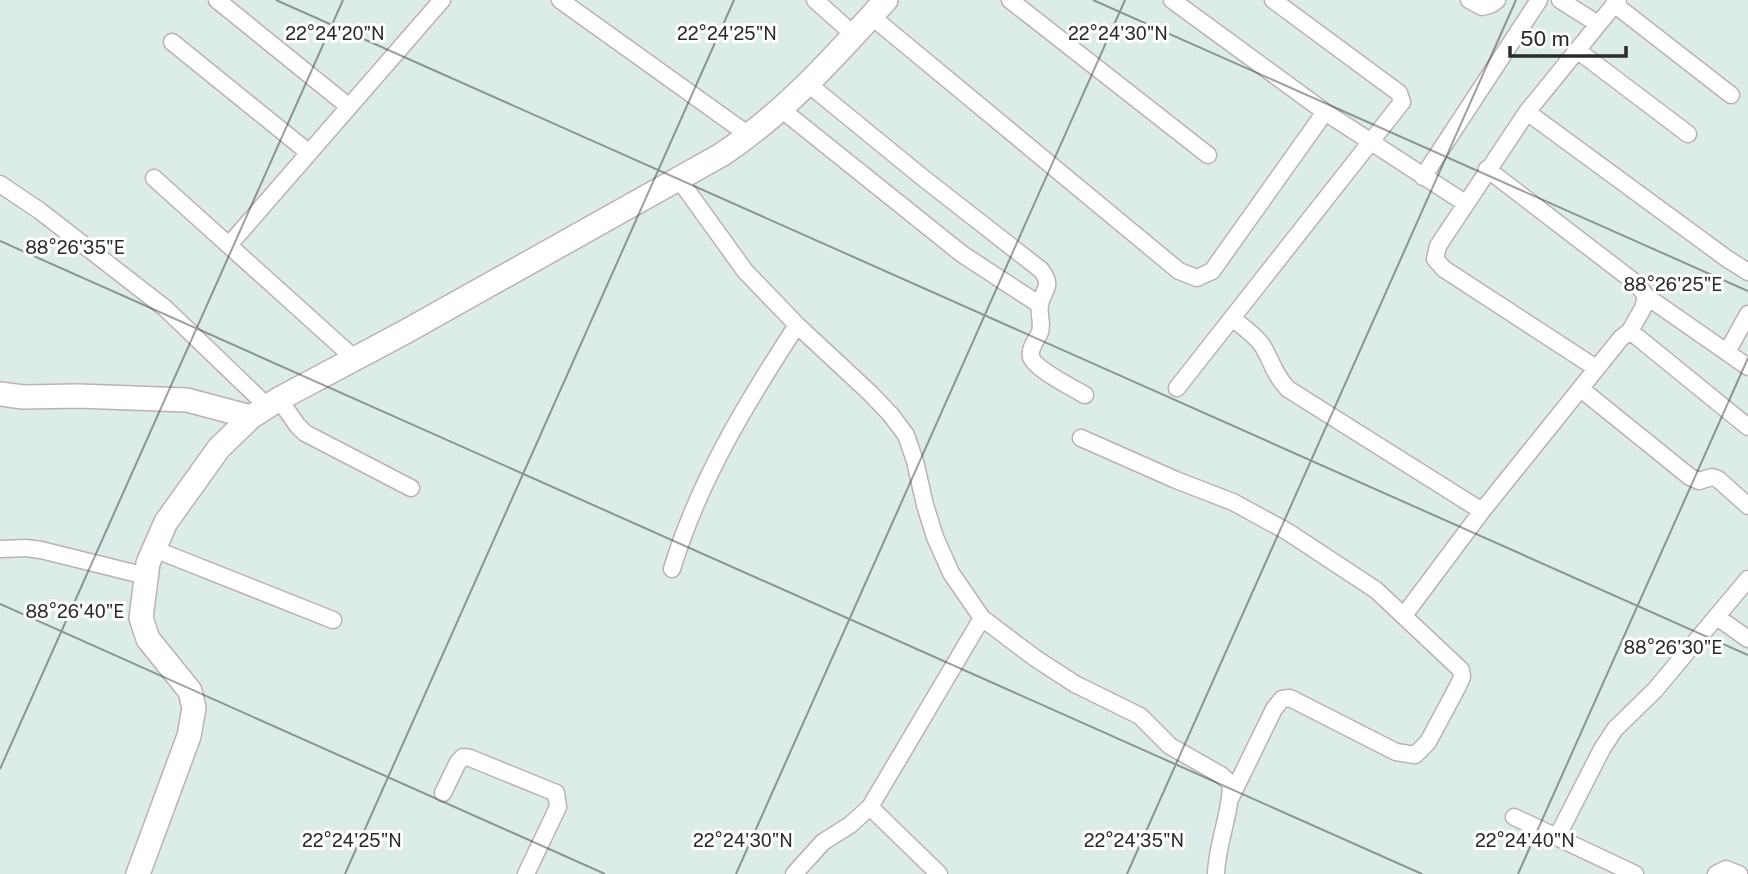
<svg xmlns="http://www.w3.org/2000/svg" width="1748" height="874" viewBox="0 0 1748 874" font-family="'Public Sans',sans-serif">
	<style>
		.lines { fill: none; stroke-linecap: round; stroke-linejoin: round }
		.street-casing { stroke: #beb0b0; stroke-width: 19 }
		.secondary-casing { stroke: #beb0b0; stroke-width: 26 }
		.street { stroke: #fff; stroke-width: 16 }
		.secondary { stroke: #fff; stroke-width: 23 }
		.ticks { fill: none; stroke: #2a2a2a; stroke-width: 2; stroke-opacity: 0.45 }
		.ticks-label { font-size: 18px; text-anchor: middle; fill: #2a2a2a; stroke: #fff; stroke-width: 6; stroke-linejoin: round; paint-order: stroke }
	</style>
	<rect width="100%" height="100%" fill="#dcece9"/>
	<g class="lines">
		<defs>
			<path id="street" d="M217 0 348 106
				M560 0 750 136
				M815 0 854 35
				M1010 0 1208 155
				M1172 0 1325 112 1465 203
				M1469 0 1482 7 1492 4 1497 0
				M1560 0 1598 24
				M1614 4 1731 95
				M871 16 1179 271 1197 278 1212 271 1325 112
				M172 42 308 152
				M1577 50 1688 134
				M807 83 922 177 1041 270C1054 287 1043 288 1040 305 1038 314 1043 322 1040 332 1037 340 1029 347 1031 357 1035 369 1073 388 1085 395
				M781 109 962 254 1040 305
				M1527 112 1726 258 1748 272
				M1487 169 1637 284 1646 296 1643 308 1630 331
				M1423 177 1539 0
				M154 178 355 359
				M678 178 745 271 797 325 870 393 891 415 906 435 915 461 925 505 935 537 951 573 982 618 1035 658 1075 684 1140 716 1170 746 1221 775 1231 784C1231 813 1217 843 1216 874
				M0 184 40 211 165 308 268 407
				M229 245 442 0
				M1646 296 1748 367
				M1232 318C1243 327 1254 334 1262 345 1272 361 1274 375 1288 389L1482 511
				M1727 352 1748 314
				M1596 368 1444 269 1435 259 1438 246 1527 112 1618 0
				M1177 388 1402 102 1399 93 1273 0
				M1581 389 1690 477 1699 481 1712 477 1718 479 1748 506
				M279 399 297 425 305 433 411 488
				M1081 438 1176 480 1233 502 1288 532 1376 590 1461 670 1462 677 1458 686 1428 742 1415 755 1396 752 1290 698 1282 699 1274 709 1231 797
				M0 549 26 548 41 550 146 576
				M154 549 333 620
				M672 569C699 480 747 402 797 325
				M1405 614 1482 511 1621 338 1630 331 1748 427
				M1717 617 1748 639
				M443 793 458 762 463 757 470 758 556 793 558 807 526 874
				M870 807 939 874
				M1514 817 1635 874
				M1557 837 1602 749 1615 729 1655 690 1748 579
				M794 874 823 842 850 825 870 807 982 618
				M1716 874 1726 869 1739 874"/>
			<path id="secondary" d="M0 394 23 397 78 396 187 400 251 417
				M138 874 189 736 194 708 190 691 148 639 141 618 148 563 166 522 219 448 251 417 279 399 405 332 721 155C784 114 835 56 886 0"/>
		</defs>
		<use href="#street" class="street-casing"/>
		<use href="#secondary" class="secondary-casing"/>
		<use href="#street" class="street"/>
		<use href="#secondary" class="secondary"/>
	</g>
	<path class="ticks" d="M276 0 1748 655M1093 0 1748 291M0 241 1422 874M0 604 605 874M0 769 343 0M345 874 734 0M736 874 1125 0M1127 874 1516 0M1518 874 1748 358"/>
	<g class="ticks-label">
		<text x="335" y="40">22°24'20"N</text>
		<text x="727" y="40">22°24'25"N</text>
		<text x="1118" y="40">22°24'30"N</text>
		<text x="75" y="254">88°26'35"E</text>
		<text x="1673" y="291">88°26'25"E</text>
		<text x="75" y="618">88°26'40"E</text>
		<text x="1673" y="654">88°26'30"E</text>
		<text x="352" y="847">22°24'25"N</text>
		<text x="743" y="847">22°24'30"N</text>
		<text x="1134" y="847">22°24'35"N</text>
		<text x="1525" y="847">22°24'40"N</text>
	</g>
	<path d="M1510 46v10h116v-10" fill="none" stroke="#2a2a2a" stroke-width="3.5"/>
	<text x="1520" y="46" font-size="21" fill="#2a2a2a" stroke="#ffffff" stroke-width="5" paint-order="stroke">50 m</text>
</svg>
